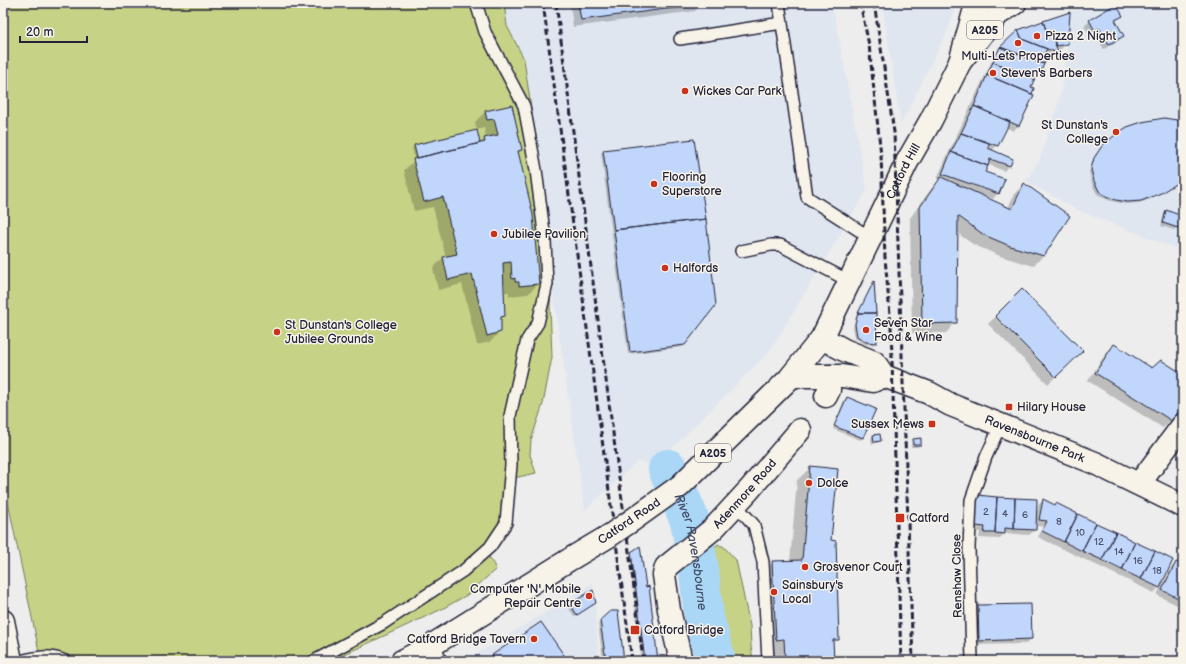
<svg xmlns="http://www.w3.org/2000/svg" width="1186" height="664" viewBox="0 0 1186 664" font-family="'Balsamiq Sans',sans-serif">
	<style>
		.built { fill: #dfe6f0 }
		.green { fill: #c6d286; stroke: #747a60 }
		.shadow { fill: #0003 }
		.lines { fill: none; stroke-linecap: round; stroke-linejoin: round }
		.river { stroke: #abd7f7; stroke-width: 40 }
		.building { fill: #c0d6fa; stroke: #22223b }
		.lane-casing { stroke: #22223b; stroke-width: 14 }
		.street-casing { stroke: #22223b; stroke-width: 25 }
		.secondary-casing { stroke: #22223b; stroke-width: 25 }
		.primary-casing { stroke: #22223b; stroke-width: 25 }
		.highway-casing { stroke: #22223b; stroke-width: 25 }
		.lane { stroke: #f7f3e8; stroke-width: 11 }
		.street { stroke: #f7f3e8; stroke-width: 22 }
		.secondary { stroke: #f7f3e8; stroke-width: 22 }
		.primary { stroke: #f7f3e8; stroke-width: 22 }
		.highway { stroke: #f7f3e8; stroke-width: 22 }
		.rail { stroke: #22223b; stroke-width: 3; stroke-dasharray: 6 3; stroke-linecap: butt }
		.highway-bridge-casing { stroke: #22223b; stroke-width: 25; stroke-linecap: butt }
		.highway-bridge { stroke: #f7f3e8; stroke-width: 22 }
		.poi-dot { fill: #c8321e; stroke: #f7f3e8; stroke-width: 1.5 }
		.labels { text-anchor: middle; stroke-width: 3; stroke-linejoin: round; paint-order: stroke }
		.number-label { font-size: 10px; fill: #4a4f6b }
		.shield { fill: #f7f3e8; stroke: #62616f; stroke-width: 1 }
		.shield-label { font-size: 11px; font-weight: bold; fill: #22223b }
		.poi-label { font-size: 12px; fill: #22223b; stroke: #f7f3e8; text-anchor: start }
		.street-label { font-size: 12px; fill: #22223b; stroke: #f7f3e8 }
		.water-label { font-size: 13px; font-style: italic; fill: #444f6a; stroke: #f7f3e8 }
	</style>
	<rect width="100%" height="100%" fill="#ecedec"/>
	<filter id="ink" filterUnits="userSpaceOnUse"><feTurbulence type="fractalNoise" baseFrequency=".025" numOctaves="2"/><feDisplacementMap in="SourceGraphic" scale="8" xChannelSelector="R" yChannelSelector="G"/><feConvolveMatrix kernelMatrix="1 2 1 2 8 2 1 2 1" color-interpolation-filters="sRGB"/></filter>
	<g filter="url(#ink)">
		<path class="built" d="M504 3H832L867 190 769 352 654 466 638 461 585 510 551 279 524 59 507 26Z
			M882 3H957L949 27 901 124Z
			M1099 3H1183V251L1080 211 1026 181 1039 161 1058 104 1065 71 1070 12Z
			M593 583 599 661H466Z"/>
		<path class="green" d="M3 3H504L507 26 524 59 546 212 551 261V294L550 306 552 357 543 404 531 440 530 455 536 473 514 478 494 549 489 557 496 569 467 595 442 609 330 661H41L3 478Z
			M718 544 721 546H723L736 560 750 626 751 646 753 661H730L711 569 705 555Z"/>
		<path class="shadow" d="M570 3H703L695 11 573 27Z
			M1069 13 1067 43 1061 49 1057 50V52L1052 57 1043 54 1040 70 1035 76 1030 87 1033 89 1019 125 1013 131 1006 127 997 145 992 151 1009 165 1004 171 987 164 984 172 998 193 993 199 981 195V196L1008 208 1014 194 1024 184 1043 256 1033 266 1000 256 974 245 957 233 956 322 946 333H912L910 218 931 189 940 180 937 179 946 158 995 54 1019 30Z
			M1122 16 1115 22 1123 36 1118 41 1104 49 1094 33 1090 35 1084 26 1090 21Z
			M511 106 521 150 517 154 538 284 528 294 509 296V292H505V284H503L504 316 500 320V332L490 342 477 345 462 284 438 290 433 268 443 258H446L433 207 414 211 404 170 415 160 412 148 414 146 476 131 479 144 486 138 484 128 477 130 475 122 485 112Z
			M1183 123V173L1173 185 1151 199 1138 203 1125 204 1108 200 1097 194 1092 184 1089 172 1095 155 1116 136Z
			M694 140 685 344 682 347 628 354 601 153 603 151Z
			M1166 211 1177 228 1174 230 1161 226 1164 214Z
			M1183 230V244L1176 238Z
			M873 283 876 342 873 345 864 344 855 338 853 327 856 317Z
			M1022 290 1082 351 1048 384 988 324Z
			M1114 345 1152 369 1183 375V402L1171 420 1163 428 1088 381 1106 353Z
			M847 398 874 410 863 438 860 440 833 429 844 400Z
			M873 436 880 441 877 443 872 444 871 438Z
			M914 440 920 445 917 447H911V442Z
			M811 467 830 541 838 639 832 645 833 661H771L759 576 773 562H790L797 480Z
			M977 496 1037 513 1038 505 1044 500 1163 584 1171 568 1176 563 1183 566V608L1157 595 1162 584 1154 593 1038 537 1043 527 1035 525V530L1029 535 1005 533 999 539 979 538 980 532 970 531Z
			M632 553 657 661H642L629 555Z
			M571 605H592L575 617 568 607Z
			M979 606 1031 639 1026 644 974 645 973 611Z
			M610 612 623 661H603L598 624Z
			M541 623 567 661H487L492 656Z"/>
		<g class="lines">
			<path class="river" id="s1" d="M668 469 690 521 698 564 704 617 716 661"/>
		</g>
		<path class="building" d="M578 3H703L704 4 581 20Z
			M1116 4 1123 16 1115 20 1124 36 1109 44 1099 28 1095 31 1089 20Z
			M1070 12 1068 44 1056 46 1051 32 1047 33 1043 21Z
			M1043 21 1047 33 1051 32 1058 52H1055L1022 39 1018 30Z
			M1018 30 1022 39 1047 49 1043 56 1047 57 1044 64 1000 47Z
			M1000 47 1044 64 1041 71 1038 70 1035 78 993 62Z
			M993 62 1035 78 1031 87 1034 88 1032 94 987 75Z
			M987 75 1034 95 1019 126 974 106Z
			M512 105 522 150 518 151 533 215 539 284 519 286V282H515V278L512 279 511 262 503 263 505 316 501 317V332L487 336 472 274 448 280 443 257 457 254 443 197 424 202 413 159 485 142 484 138 498 135 494 119 487 120 485 111Z
			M974 106 1010 122 998 146 961 133Z
			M1164 118 1177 120 1183 122V176L1177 183 1161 193 1141 201 1128 202 1116 200 1106 196 1099 191 1094 181 1091 169 1094 158 1102 146 1115 135 1127 127 1142 122Z
			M477 130 480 143 417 158 414 145Z
			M961 133 989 143 988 148 1013 159 1010 166 990 159 988 166 951 152Z
			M694 139 706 219 614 230 603 150Z
			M951 152 988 166 985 172 1005 179 999 194 942 174Z
			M941 177 1012 209 1024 183 1070 216 1044 256 1010 246 984 235 958 216 957 323 922 324 920 207Z
			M1166 210 1182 216 1178 228 1163 223Z
			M706 219 716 305 685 345 630 352 614 230Z
			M874 281 876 313H858Z
			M1022 289 1083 351 1056 377 995 316Z
			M858 313H876L877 343 866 342 857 336 855 324Z
			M1114 344 1152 368 1161 360 1183 374V404L1172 421 1095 373Z
			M847 397 876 409 863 438 834 426Z
			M880 434 881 441 874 442 873 435Z
			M921 438V445H913V439Z
			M810 466 838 469 831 540 836 541 839 640H833L834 661H785L784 639 776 640 772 561 802 560Z
			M977 495 997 497 995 533H984L985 527 975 526Z
			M997 497 1015 498 1014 529 1005 528V534L995 533Z
			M1015 498 1037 499 1036 530 1014 529Z
			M1043 499 1055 505 1056 503 1078 514 1064 542 1042 531 1047 521 1039 520Z
			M1078 514 1096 523 1082 551 1064 542Z
			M1096 523 1116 532 1102 560 1082 551Z
			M1116 532 1135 542 1122 570 1102 560Z
			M1135 542 1155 551 1141 579 1122 570Z
			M640 546 646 587 649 586 658 661H645L631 552Z
			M1155 551 1173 560 1160 588 1141 579Z
			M1176 562 1183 565V597L1182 600 1162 590Z
			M593 590 596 603 577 615 570 604Z
			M1031 604 1032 639 979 641 978 605Z
			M610 611H618L624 661H606L600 620Z
			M541 622 568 661H495L492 655Z"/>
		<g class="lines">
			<defs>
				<path id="lane" d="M779 3 807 197 871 238
					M680 39 782 23
					M741 251 771 245H780L849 281
					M736 505 754 525 763 562 768 661
					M20 661C36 657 49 654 65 661
					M314 661 384 623 463 571 490 547 506 523 511 465 510 416 527 340 538 323 547 284 545 240 536 170 524 106 485 32 476 3
					M972 661 969 548 971 500 986 457 1001 424"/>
				<g id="street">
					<path d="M826 396 829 390V376"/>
					<path d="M1139 484 1183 425"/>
					<path d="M429 647 435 661"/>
					<path id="s2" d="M681 661 669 610 664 575 666 567 713 529 749 490 800 430"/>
				</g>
				<g id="secondary">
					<path id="s3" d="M822 338 844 350 874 362 884 376 929 393 951 405 1095 463 1183 506"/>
					<path d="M792 376H842L873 381 884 376"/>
					<path d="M3 621 11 661"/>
				</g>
				<path id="primary" d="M960 62 974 12 979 3"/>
				<g id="highway">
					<path id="s4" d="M631 521 680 486 789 379 822 338 907 162 931 120 960 62 998 14 1015 3"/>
					<path d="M402 661 429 647 572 558"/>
				</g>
			</defs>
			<use href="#lane" class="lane-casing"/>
			<use href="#street" class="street-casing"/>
			<use href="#secondary" class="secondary-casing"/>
			<use href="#primary" class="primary-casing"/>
			<use href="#highway" class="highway-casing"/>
			<use href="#lane" class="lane"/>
			<use href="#street" class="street"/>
			<use href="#secondary" class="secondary"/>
			<use href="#primary" class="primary"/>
			<use href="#highway" class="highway"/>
			<path class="rail" d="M543 3 632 661
				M556 3 617 463 634 588 643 661
				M860 3 869 45 881 155 885 258 891 326 901 661
				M874 3 894 132 913 661"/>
			<defs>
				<path id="highway-bridge" d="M572 558 609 536 631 521"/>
			</defs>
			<use href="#highway-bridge" class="highway-bridge-casing"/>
			<use href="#highway-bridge" class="highway-bridge"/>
		</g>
	</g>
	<g class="poi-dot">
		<circle cx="1037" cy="36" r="4"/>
		<circle cx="1018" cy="43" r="4"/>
		<circle cx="993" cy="73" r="4"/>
		<circle cx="685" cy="91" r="4"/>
		<circle cx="1116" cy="132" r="4"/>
		<circle cx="654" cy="184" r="4"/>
		<circle cx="494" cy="234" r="4"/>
		<circle cx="665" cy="268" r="4"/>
		<circle cx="866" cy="330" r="4"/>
		<circle cx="277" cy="332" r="4"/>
		<rect x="1005" y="403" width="8" height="8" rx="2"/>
		<rect x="928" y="420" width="8" height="8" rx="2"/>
		<circle cx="809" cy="483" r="4"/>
		<rect x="895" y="513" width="10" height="10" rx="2"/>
		<circle cx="805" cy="567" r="4"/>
		<circle cx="774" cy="592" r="4"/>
		<circle cx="589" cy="596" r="4"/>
		<rect x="630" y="625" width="10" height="10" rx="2"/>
		<circle cx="534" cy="639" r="4"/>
	</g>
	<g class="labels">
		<g class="number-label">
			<text x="986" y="515">2</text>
			<text x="1005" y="517">4</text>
			<text x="1025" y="518">6</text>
			<text x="1059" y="525">8</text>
			<text x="1080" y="536">10</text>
			<text x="1099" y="545">12</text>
			<text x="1119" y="555">14</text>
			<text x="1138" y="564">16</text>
			<text x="1157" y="574">18</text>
		</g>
		<g class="shield">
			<rect x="967" y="21" width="36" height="18" rx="3"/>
			<rect x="695" y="444" width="36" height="18" rx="3"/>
		</g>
		<g class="shield-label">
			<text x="985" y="34">A205</text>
			<text x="713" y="457">A205</text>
		</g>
		<g class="poi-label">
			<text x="1045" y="40">Pizza 2 Night</text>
			<text x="1018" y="60" text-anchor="middle">Multi-Lets Properties</text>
			<text x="1001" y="77">Steven's Barbers</text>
			<text x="693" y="95">Wickes Car Park</text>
			<text x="1108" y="129" text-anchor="end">St Dunstan's<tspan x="1108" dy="14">College</tspan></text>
			<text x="662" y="181">Flooring<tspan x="662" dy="14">Superstore</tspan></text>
			<text x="502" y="238">Jubilee Pavilion</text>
			<text x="673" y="272">Halfords</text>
			<text x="874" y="327">Seven Star<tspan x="874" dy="14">Food &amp; Wine</tspan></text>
			<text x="285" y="329">St Dunstan's College<tspan x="285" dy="14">Jubilee Grounds</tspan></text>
			<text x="1017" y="411">Hilary House</text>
			<text x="924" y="428" text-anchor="end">Sussex Mews</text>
			<text x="817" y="487">Dolce</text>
			<text x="909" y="522">Catford</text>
			<text x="813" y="571">Grosvenor Court</text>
			<text x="782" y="589">Sainsbury's<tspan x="782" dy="14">Local</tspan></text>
			<text x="581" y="593" text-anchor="end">Computer 'N' Mobile<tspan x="581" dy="14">Repair Centre</tspan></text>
			<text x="644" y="634">Catford Bridge</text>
			<text x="526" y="643" text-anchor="end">Catford Bridge Tavern</text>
		</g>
		<g class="street-label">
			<text dy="4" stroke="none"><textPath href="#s4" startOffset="451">Catford Hill</textPath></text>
			<text dy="4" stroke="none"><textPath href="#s3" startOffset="238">Ravensbourne Park</textPath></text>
			<text dy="4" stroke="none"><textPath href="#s2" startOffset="204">Adenmore Road</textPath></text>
			<text transform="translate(629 521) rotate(-34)" y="4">Catford Road</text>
			<text transform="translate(957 576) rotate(-91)" y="4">Renshaw Close</text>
		</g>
		<g class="water-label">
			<text dy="5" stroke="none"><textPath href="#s1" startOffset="87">River Ravensbourne</textPath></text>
		</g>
	</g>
	<rect width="1186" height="664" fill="none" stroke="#f7f3e8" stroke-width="16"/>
	<rect x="8" y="8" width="1170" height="648" fill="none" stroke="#22223b" stroke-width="1.5" filter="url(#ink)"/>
	<path d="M20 36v6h67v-6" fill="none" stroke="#22223b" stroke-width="2"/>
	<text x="26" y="36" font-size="12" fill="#22223b" stroke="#f7f3e8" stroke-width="3" paint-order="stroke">20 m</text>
</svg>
